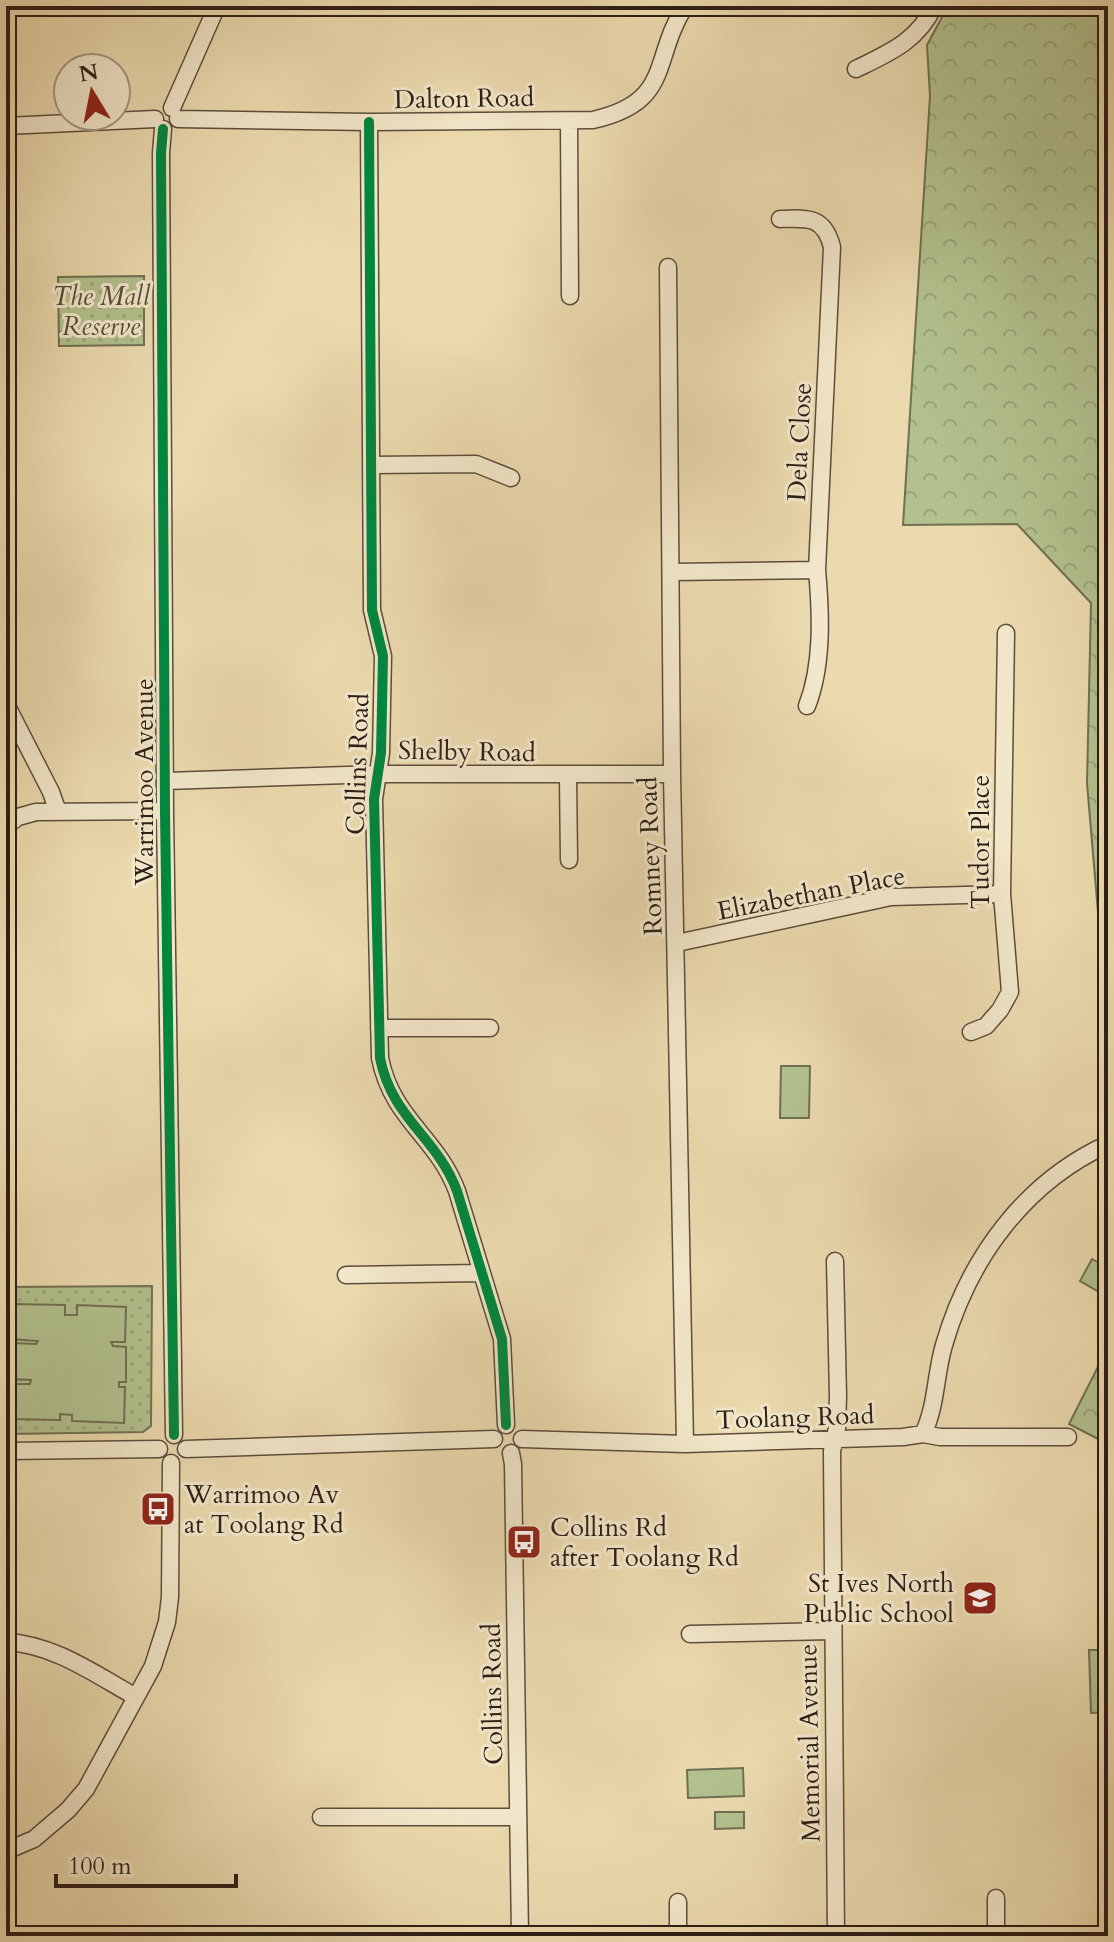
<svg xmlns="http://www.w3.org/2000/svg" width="1114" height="1942" viewBox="0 0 1114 1942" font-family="Cardo,serif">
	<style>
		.grass { fill: url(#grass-dots); stroke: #707052; stroke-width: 2 }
		.forest { fill: url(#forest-crowns); stroke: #707052; stroke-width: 2 }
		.garden { fill: #b2c18e; stroke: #707052; stroke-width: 2 }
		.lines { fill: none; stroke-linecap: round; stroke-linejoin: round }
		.minor-casing { stroke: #5c4d3c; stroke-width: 19 }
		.minor { stroke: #f2e7ca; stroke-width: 16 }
		.cycleway-casing { stroke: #f2e7ca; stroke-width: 15 }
		.cycleway { stroke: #00873e; stroke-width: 10 }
		.labels { text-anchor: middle; stroke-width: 6; stroke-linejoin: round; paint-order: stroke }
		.street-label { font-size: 26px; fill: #2d1e16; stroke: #f2e7ca }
		.park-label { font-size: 26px; font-style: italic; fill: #554f3a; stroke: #f2e7ca }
		.poi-label { font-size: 26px; fill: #2d1e16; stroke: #f2e7ca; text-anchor: start }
	</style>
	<defs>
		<pattern id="grass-dots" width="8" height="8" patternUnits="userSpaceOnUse" patternTransform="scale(2)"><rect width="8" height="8" fill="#b2c18e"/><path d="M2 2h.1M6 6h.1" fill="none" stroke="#99a57a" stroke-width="1.8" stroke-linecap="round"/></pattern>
		<pattern id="forest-crowns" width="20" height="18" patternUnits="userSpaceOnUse" patternTransform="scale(2)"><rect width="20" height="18" fill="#b2c18e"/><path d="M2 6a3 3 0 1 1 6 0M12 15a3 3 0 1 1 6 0" fill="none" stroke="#99a57a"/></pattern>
	</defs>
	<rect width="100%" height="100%" fill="#ebdaae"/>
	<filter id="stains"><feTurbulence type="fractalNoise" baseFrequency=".0025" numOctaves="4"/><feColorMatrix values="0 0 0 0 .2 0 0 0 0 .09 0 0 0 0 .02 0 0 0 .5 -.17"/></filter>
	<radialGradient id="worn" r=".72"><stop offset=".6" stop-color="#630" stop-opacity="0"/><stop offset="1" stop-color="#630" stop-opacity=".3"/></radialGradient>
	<path class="grass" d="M144 276V345L59 346 58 277Z
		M152 1286 151 1426 143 1432 6 1434V1287Z"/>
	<path class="forest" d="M948 6H1108V1030L1087 783 1091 603 1017 524 903 525 930 96 927 45Z
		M1108 1347V1444L1069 1424Z"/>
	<path class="garden" d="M781 1066H810L809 1118H780Z
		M1092 1259 1108 1268V1297L1080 1281Z
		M12 1304 65 1305V1315H77V1305L126 1307 125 1342H111L113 1346 126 1347V1382H119V1387H125L124 1423 72 1421V1415L60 1414V1420L10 1419V1384H30L31 1380 10 1379 11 1343 36 1344 38 1341 11 1339Z
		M1089 1650H1108V1712L1091 1713Z
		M743 1768 744 1796 688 1798 687 1770Z
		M715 1812H744V1828L715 1829Z"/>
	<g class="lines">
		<defs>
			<path id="minor" d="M856 69C889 53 918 41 934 6
				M172 108 217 6
				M178 119 369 122 593 120C673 102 651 60 685 6
				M569 121 570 296
				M369 122 372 610 383 656 381 753 374 799 380 1058C392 1119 437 1137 457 1191L502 1339 506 1425
				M6 126 155 119
				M163 129 161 153 165 811 174 1435
				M780 219C808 218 824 216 832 247L817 570C821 614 823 665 807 706
				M668 267 672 774 685 1444
				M371 465 476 464 511 478
				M672 572 817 570
				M6 704 51 792 58 812
				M568 776 569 860
				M166 781 378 774H672
				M6 826 18 817 36 812 165 811
				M677 943 891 897 1002 894
				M379 1028H490
				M971 1032 986 1026 1000 1010 1010 992 1002 894 1006 633
				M835 1261 838 1396 837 1428 832 1451 836 1936
				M346 1275 480 1273
				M923 1434C937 1405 935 1375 944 1345 969 1258 1025 1182 1108 1144
				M522 1439 685 1444 903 1437 923 1434 940 1437H1068
				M186 1449 494 1439
				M6 1451 159 1449
				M511 1453 513 1464 520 1936
				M690 1634 832 1631
				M6 1642C54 1644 96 1675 136 1697
				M321 1817H517
				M6 1851 34 1839 68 1810 86 1789 153 1666 167 1622 170 1597 171 1463
				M996 1898V1936
				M678 1936V1902"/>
		</defs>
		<use href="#minor" class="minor-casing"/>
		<use href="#minor" class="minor"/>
		<defs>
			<path id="cycleway" d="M369 122 372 610 383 656 381 753 374 799 380 1058C392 1119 437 1137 457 1191L502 1339 506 1425
				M163 129 161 153 165 811 174 1435"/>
		</defs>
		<use href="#cycleway" class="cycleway-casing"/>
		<use href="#cycleway" class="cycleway"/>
	</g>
	<defs>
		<symbol id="bus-square" viewBox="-11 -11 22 22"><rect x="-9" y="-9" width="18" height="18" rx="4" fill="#8f2418" stroke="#f2e7ca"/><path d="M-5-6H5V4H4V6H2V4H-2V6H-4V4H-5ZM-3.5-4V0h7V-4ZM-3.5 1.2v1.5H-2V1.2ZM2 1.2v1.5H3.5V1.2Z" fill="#fff"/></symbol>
		<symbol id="school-square" viewBox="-11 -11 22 22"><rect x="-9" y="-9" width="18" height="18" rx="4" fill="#8f2418" stroke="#f2e7ca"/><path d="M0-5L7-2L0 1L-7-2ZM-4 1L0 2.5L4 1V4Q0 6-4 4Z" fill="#fff"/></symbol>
	</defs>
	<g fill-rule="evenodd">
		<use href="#bus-square" x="138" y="1489" width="40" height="40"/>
		<use href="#bus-square" x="504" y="1522" width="40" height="40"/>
		<use href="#school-square" x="960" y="1578" width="40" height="40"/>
	</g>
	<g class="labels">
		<g class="street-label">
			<text transform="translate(464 98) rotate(-1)" y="9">Dalton Road</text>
			<text transform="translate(799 442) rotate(-87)" y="9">Dela Close</text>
			<text transform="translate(467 751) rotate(1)" y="9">Shelby Road</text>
			<text transform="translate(357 764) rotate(-88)" y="9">Collins Road</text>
			<text transform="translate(144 782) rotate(-90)" y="9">Warrimoo Avenue</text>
			<text transform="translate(980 842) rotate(-90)" y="9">Tudor Place</text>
			<text transform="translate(650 856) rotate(-92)" y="9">Romney Road</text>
			<text transform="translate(811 893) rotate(-11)" y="9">Elizabethan Place</text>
			<text transform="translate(795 1417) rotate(-2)" y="9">Toolang Road</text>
			<text transform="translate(492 1694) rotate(-91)" y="9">Collins Road</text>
			<text transform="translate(809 1743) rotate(-91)" y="9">Memorial Avenue</text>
		</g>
		<g class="park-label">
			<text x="101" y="305">The Mall<tspan x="101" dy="30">Reserve</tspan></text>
		</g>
		<g class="poi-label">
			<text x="184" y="1503">Warrimoo Av<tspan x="184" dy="30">at Toolang Rd</tspan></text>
			<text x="550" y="1536">Collins Rd<tspan x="550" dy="30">after Toolang Rd</tspan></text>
			<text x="954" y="1592" text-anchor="end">St Ives North<tspan x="954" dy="30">Public School</tspan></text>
		</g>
	</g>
	<rect width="1114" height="1942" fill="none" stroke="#ebdaae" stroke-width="32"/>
	<rect x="8" y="8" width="1098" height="1926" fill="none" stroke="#2d1e16" stroke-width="4"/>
	<rect x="16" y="16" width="1082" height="1910" fill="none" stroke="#2d1e16" stroke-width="2"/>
	<g transform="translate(92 92) rotate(350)"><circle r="38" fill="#f2e7ca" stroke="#a39782" stroke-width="2"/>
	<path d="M0-6L14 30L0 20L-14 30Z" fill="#8f2418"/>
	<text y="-12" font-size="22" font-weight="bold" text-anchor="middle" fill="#2d1e16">N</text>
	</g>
	<path d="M56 1874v12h180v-12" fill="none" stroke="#2d1e16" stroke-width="4"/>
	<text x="68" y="1874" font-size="24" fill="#2d1e16" stroke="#f2e7ca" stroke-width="6" paint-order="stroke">100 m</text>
	<rect width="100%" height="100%" filter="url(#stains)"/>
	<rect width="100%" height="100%" fill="url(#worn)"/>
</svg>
